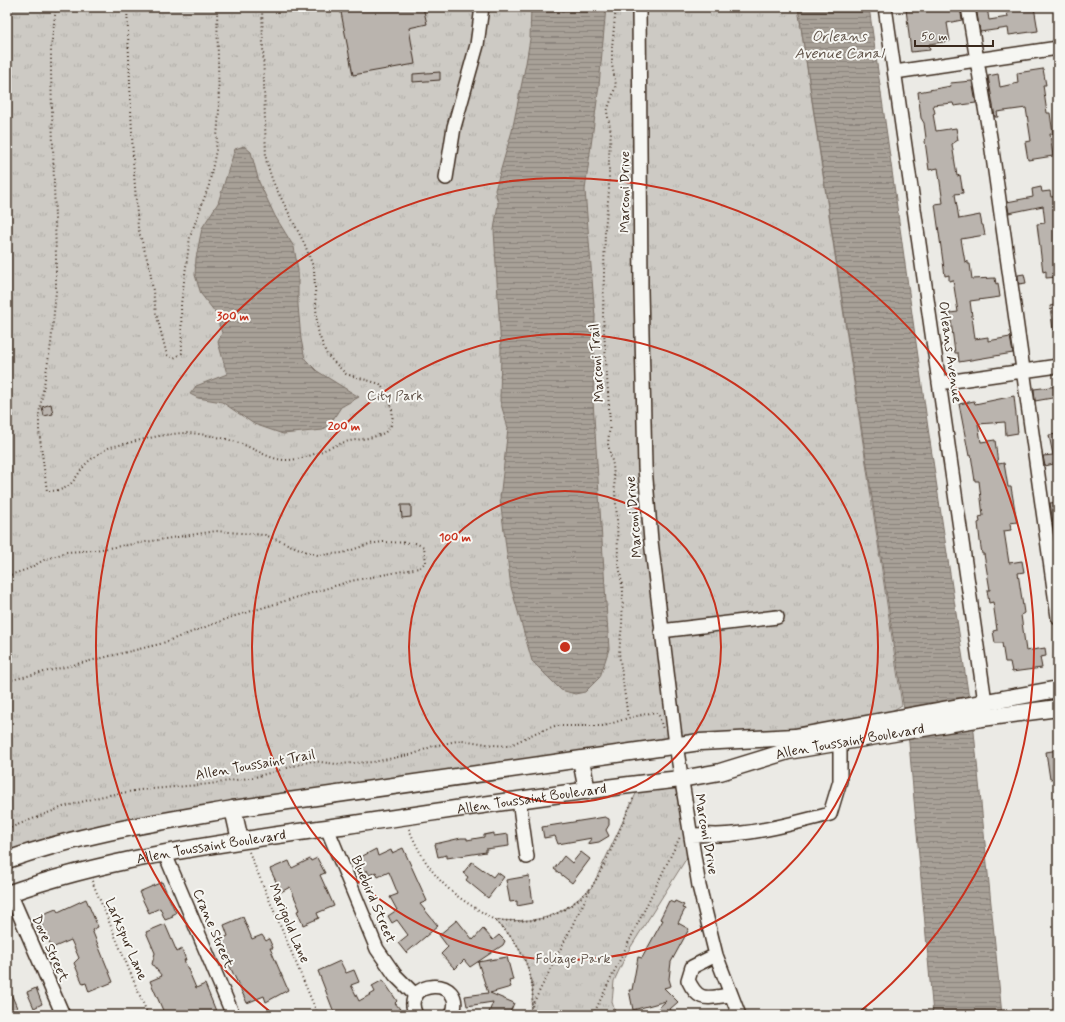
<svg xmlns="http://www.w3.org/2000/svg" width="1065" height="1022" viewBox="0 0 1065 1022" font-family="Mynerve,sans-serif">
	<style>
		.park { fill: url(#park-tufts); stroke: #847a71 }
		.water { fill: url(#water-rules); stroke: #7c7167 }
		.building { fill: #bab4ae; stroke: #3b2a1e }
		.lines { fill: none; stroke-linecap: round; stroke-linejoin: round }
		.minor-casing { stroke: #3b2a1e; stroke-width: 16 }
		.major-casing { stroke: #3b2a1e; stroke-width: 19 }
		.path { stroke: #3b2a1e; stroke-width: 2; stroke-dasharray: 1 3; stroke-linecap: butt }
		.minor { stroke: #f6f6f2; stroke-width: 13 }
		.major { stroke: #f6f6f2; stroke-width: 16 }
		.ring { fill: none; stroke: #c8321e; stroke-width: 2 }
		.labels { text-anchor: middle; stroke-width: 4; stroke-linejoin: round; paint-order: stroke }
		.street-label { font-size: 14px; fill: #3b2a1e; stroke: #f6f6f2 }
		.park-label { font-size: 14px; fill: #605248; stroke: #f6f6f2 }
		.water-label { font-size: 15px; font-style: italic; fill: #615449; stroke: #f6f6f2 }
		.centre { fill: #c8321e; stroke: #f6f6f2; stroke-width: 2 }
		.ring-label { font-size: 12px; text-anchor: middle; font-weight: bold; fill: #c8321e; stroke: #f6f6f2; stroke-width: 4; stroke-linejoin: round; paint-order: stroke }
	</style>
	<defs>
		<pattern id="park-tufts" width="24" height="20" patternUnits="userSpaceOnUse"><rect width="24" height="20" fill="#cdcac4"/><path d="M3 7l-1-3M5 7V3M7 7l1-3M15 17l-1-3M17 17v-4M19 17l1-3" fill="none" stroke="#b1aea8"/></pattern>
		<pattern id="water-rules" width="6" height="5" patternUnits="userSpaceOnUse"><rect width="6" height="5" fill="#a8a198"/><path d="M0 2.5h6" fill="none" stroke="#8a837b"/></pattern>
	</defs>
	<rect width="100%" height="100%" fill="#ebeae5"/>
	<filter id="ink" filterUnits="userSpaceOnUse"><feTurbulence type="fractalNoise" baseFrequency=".025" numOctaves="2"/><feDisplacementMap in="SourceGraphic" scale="8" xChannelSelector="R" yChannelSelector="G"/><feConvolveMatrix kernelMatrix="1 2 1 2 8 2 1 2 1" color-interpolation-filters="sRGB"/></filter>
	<g filter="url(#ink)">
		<path class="park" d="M7 7H798L902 705 870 724 233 809 7 860Z
			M681 779 693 848 627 953 614 981 612 1002 616 1015H528C543 984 519 939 494 920 543 922 556 920 592 887L641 783Z"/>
		<path class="water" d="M531 7H606L599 86 585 190 595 317 593 401 609 649 600 677 585 692 575 694 561 690 532 661 511 587 500 499 508 428 500 401 501 349 494 230 498 204 495 190 512 131 526 63 530 39Z
			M798 7H869L928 428 974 732 1002 1015H933L909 743Z
			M244 146 251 152 259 182 275 216 294 247 298 270V305L301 339 305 359 317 371 359 397 341 407 330 424 323 430 283 434 254 424 222 402 198 398 190 394 196 386 227 374 218 342 222 333 215 312 201 294 195 275 196 258 202 228 218 203 235 149Z"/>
		<path class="building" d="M340 7H423L427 24 409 28 415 64 353 75Z
			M920 7H960L962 20 947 23 950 41 929 44 930 50 911 52 906 9Z
			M976 7H987L989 20 1008 17 1006 7H1034L1038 31 1009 35 1008 28 980 32Z
			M1043 69 1046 85H1043L1047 113H1050L1053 134H1050L1053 156 1028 160 1025 142 1031 141 1026 108 997 112 998 117H995L988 76 998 74 1000 87 1018 83 1017 73Z
			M440 72V80L413 82V74Z
			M972 81 976 103 954 106 953 103 933 105 935 113 933 114 936 131 956 128 958 140 952 144 957 176 960 175 963 193 955 194 959 219 980 215 982 225H983L985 235 961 239 965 262 968 261V264H970L972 279 995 278 996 284 998 283 1000 297 970 301 975 339 988 337V341L1010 337 1013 353 959 362 958 353H955L950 313 958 312 953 280 949 281V275L945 276 935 204 943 203 938 168 929 170 925 141 926 138 924 123 921 118 918 92 951 86 950 83Z
			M1041 187 1042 192 1050 191 1051 197 1058 196V277L1046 278V271L1043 272 1037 224 1045 223 1043 206 1009 213 1007 202 1033 197 1032 189Z
			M1024 274 1026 283 1019 284 1018 275Z
			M1058 304V329L1053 330 1050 306Z
			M1058 386V397L1035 401 1034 389Z
			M1014 396 1018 433 1006 435 1005 422 978 424 981 442 995 440 998 464 1004 463 1008 487H1011L1017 522 1010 523 1011 530 1004 531 1009 563 1022 561 1024 572 1018 573 1024 613 1021 615 1026 651 1045 648 1046 656 1040 657 1042 668 1012 672 1010 662H1005L1002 643H995L993 631 997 630 993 602 989 603 987 590H990L984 554H982L980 541 978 523 980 522 979 517 983 516 979 481H975L971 455 969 456 959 404 974 401 975 404Z
			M51 404 53 414 44 416 42 407Z
			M1058 434V463L1045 466 1043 456 1053 455 1049 435Z
			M1058 502V536H1055L1050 503Z
			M401 505H411V517L402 518Z
			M1058 750V778L1050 779 1046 752Z
			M605 817 609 819V825L606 830 609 836 599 842 587 844 592 838 558 844 555 836 544 838 542 827Z
			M494 833V836L508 834 509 846 486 849V852L447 858V855L438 857 435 844 461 838H467V840L484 837V835Z
			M403 848 427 901 420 904 438 926 406 953 398 943 408 935 397 920 392 923 388 916 397 910 390 897 398 894 389 872 378 877 376 872 369 875 367 870 361 873 355 860 376 849 378 856 391 850 392 853Z
			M581 852 590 859 572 883 554 869 564 856 572 863Z
			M317 858 325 873 320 875 334 906 317 913 319 918 303 925 297 911 300 910 290 887 281 892 270 869 289 861 292 868 310 859 311 861Z
			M472 862 493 877 497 872 504 877 488 898 466 880 468 877 463 873Z
			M529 876 533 903 517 906V901L510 902 506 880Z
			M162 882 176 913 172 915 173 917 165 920 160 908 149 913 139 892Z
			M86 899 98 927 92 930 113 982 89 992 86 983 83 984 74 963 79 958 71 940 52 948 38 916 56 909 58 912Z
			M669 901 674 903 675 901 684 905 682 908 685 909 678 923 689 929 671 962 669 979 671 986 664 988 678 1002 670 1009 675 1015H651L666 1001 633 1010 629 990H632L638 957 642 958 663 920 660 919Z
			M243 917 252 939 262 935 266 941 269 939 273 948H270L288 990 266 1002 264 996 247 1003 218 941 228 936 224 925Z
			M457 920 473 940 483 929 493 940 499 935 505 941 503 945 470 967 464 960 455 969 441 954 448 947 439 935Z
			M165 924 177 952 182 949 186 960H184L196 988 205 984 216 1011 207 1015H165L150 981 162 976 152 964 155 953 146 932Z
			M507 957 513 980 509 981 511 987 490 993 514 1003 509 1015H488L493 1002 467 1006 465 996 488 993 478 962Z
			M340 961 346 973 354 970 359 982 351 985 359 1001 375 992 372 986 383 980 397 1001 395 1003 400 1009 398 1011 401 1015H386L382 1011 377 1015H335L318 971Z
			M7 984 20 1015H7Z
			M36 988 42 1004 34 1008 27 992Z"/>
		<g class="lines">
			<defs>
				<path id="minor" d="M639 7 641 290 645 467 651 541 676 745 699 886 716 955 739 1015
					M885 7 985 702
					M968 7 991 143 1058 617
					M895 72 1058 48
					M446 178 454 127 477 45 482 7
					M939 383 1058 366
					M661 631 777 617
					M519 800 527 857
					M327 828 377 949 395 975 416 996
					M691 835C705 834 720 836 734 834 766 831 798 822 830 814L840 781V742
					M165 854 233 1015
					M10 893 63 1015
					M716 955 692 967 688 980C699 1004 708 997 731 995
					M416 1015C398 979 469 975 452 1015"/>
				<g id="major">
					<path d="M581 760 587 791"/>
					<path d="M233 809 240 840"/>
					<path d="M7 860C80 834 158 822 233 809L700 742 795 737 1058 689"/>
					<path id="s1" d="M7 894C116 855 233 842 347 825 458 809 569 791 681 779L720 772 788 751 982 718 1058 708"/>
				</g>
			</defs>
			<use href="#minor" class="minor-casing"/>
			<use href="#major" class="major-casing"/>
			<path class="path" d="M56 7 51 48V72L56 256V291L51 344 39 414V431L47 491C71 491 72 482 84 466 91 458 101 452 110 447 135 442 162 433 188 433 206 434 225 438 242 444 255 449 269 459 284 460 305 461 326 448 345 442 357 439 372 439 384 433 386 432 388 429 390 427 397 413 388 396 380 384L346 374 327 355 319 335 317 324 314 269 305 245 273 182 266 160 262 7
				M127 7 133 159 138 228 150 269 156 313 167 355 174 358 182 353 181 304 190 237 209 185 216 150 219 111 217 7
				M616 7 612 47V65L616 85 607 112 611 132 609 155V191L605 229 603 316 610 423 608 444 613 465 617 518 618 557 623 592 622 625 619 653 628 718
				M7 576 28 569 44 560 67 552 95 550 216 531 265 535 307 552 318 555 343 553 369 544 383 542 415 543 424 547 426 562 419 568 351 581 232 617 160 644 7 681
				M7 829 63 807 103 796 140 790 210 784 255 777 312 761 336 764 373 762 414 754 433 746 462 740 493 745 509 746 535 733 555 726H604L628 718 655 712 659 716 663 729
				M409 829C420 856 436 881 460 898 471 906 483 912 494 920
				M249 852 318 1015
				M92 881 148 1015
				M532 1006 591 888
				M528 1015C543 984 519 939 494 920 511 921 529 922 546 918 560 914 585 897 593 885 609 858 621 826 634 797
				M593 1015 680 837"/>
			<use href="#minor" class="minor"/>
			<use href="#major" class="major"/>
		</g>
	</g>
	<g class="ring">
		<circle cx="565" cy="647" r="156"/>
		<circle cx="565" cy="647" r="313"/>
		<path d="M273 1014A469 469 0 1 1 857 1014"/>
	</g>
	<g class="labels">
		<g class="street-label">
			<text transform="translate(624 192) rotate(-90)" y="5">Marconi Drive</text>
			<text transform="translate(951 352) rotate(82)" y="5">Orleans Avenue</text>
			<text transform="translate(596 363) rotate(-94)" y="5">Marconi Trail</text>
			<text transform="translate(633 517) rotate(-95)" y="5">Marconi Drive</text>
			<text dy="5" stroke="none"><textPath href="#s1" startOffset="858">Allen Toussaint Boulevard</textPath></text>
			<text transform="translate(255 764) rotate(-10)" y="5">Allen Toussaint Trail</text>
			<text dy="5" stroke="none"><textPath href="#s1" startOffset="534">Allen Toussaint Boulevard</textPath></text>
			<text transform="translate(707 834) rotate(80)" y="5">Marconi Drive</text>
			<text dy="5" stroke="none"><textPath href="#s1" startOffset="210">Allen Toussaint Boulevard</textPath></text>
			<text transform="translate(374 899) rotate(67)" y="5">Bluebird Street</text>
			<text transform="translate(290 923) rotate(67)" y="5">Marigold Lane</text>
			<text transform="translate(214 928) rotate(67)" y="5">Crane Street</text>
			<text transform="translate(127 939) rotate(67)" y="5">Larkspur Lane</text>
			<text transform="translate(51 948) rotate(66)" y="5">Dove Street</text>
		</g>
		<g class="park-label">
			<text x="395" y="400">City Park</text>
			<text x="573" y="963">Foliage Park</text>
		</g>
		<g class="water-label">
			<text x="839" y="41">Orleans<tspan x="839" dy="17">Avenue Canal</tspan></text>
		</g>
	</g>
	<circle cx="565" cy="647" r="6" class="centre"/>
	<g class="ring-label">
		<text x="233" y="320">300 m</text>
		<text x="344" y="430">200 m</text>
		<text x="455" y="541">100 m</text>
	</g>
	<rect width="1065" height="1022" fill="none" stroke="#f6f6f2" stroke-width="24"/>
	<rect x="12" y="12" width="1041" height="998" fill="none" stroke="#3b2a1e" stroke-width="1.5" filter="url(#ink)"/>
	<path d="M915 40v6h78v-6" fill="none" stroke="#3b2a1e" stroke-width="2"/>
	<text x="921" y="40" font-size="12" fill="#3b2a1e" stroke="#f6f6f2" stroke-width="3" paint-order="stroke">50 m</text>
</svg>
